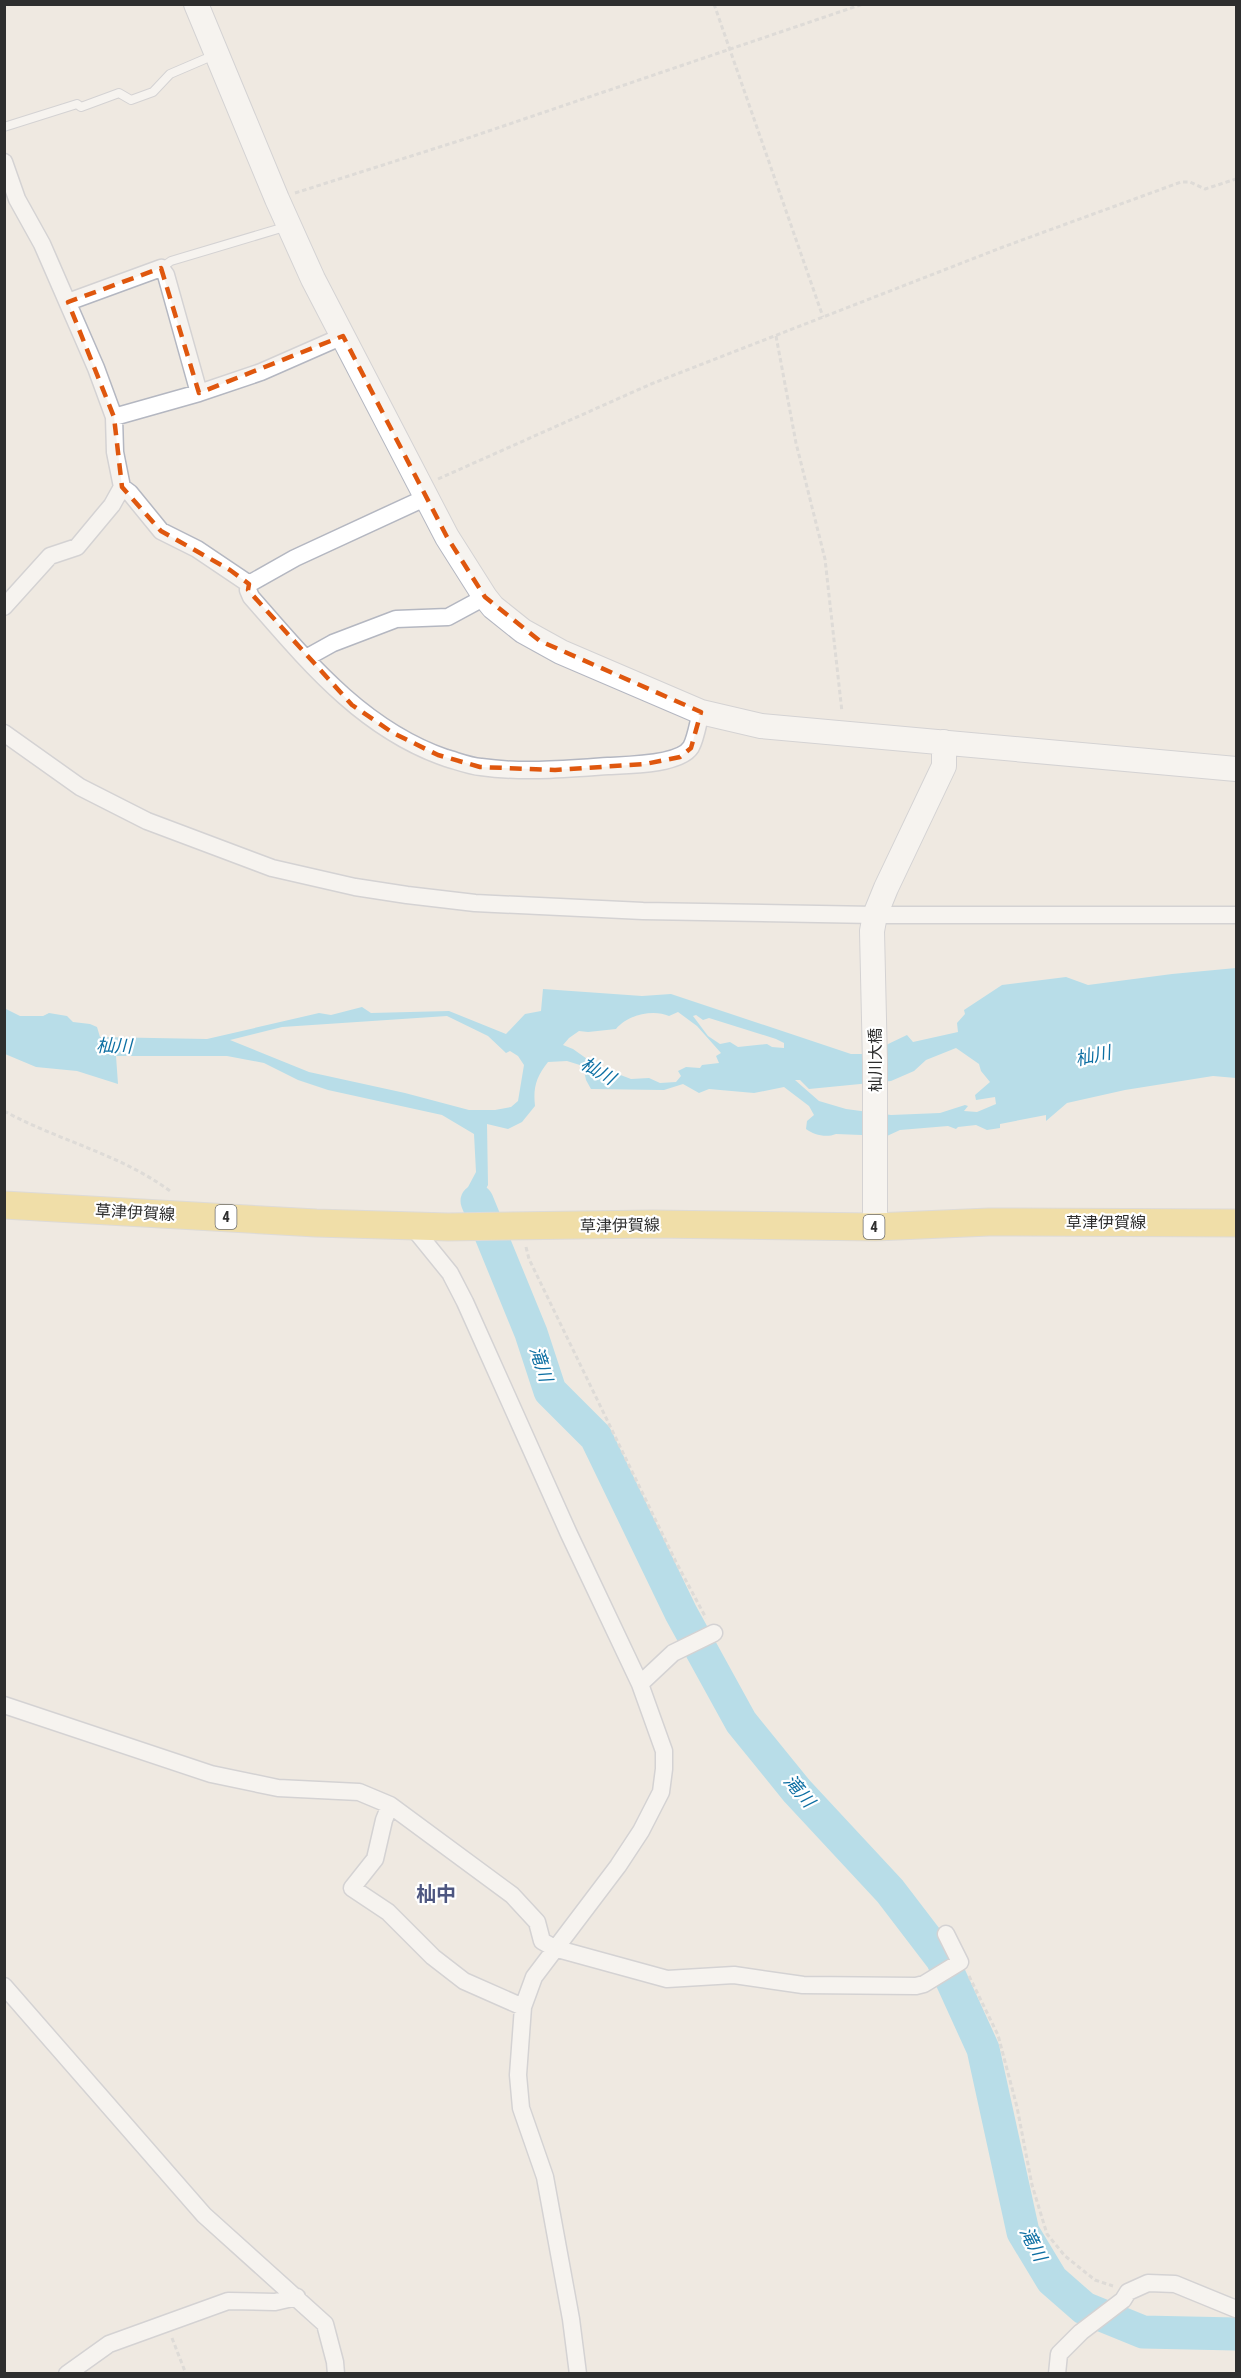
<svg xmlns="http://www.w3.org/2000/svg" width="1241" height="2378" viewBox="0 0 1241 2378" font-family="'Roboto Condensed','Noto Sans JP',sans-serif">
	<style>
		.water { fill: #75cff0; fill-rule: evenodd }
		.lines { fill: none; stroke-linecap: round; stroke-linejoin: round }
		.river { stroke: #75cff0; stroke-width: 33 }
		.lane-casing { stroke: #b4b7c1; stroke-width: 10 }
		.street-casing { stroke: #b4b7c1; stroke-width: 19 }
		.secondary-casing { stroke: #b4b7c1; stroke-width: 26 }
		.primary-casing { stroke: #c9c9c9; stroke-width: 29 }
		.path { stroke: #c9c9c9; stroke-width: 3; stroke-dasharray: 4.5 3; stroke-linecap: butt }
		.lane { stroke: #fff; stroke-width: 8 }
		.street { stroke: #fff; stroke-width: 16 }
		.secondary { stroke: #fff; stroke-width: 24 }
		.primary { stroke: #f2d163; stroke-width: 27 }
		.marked { fill: none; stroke: #df570e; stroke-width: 4.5; stroke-dasharray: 12 8; stroke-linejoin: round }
		.labels { text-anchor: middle; stroke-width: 4.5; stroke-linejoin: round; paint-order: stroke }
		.shield { fill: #fff; stroke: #6d6d6d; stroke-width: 1.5 }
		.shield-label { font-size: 15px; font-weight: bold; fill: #2e2e2e }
		.street-label { font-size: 16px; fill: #2e2e2e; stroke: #fff }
		.water-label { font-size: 18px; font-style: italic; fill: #0d6fa3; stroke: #fff }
		.quarter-label { font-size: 20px; font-weight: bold; fill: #4d5680; stroke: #fff }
	</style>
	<rect width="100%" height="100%" fill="#efe9e1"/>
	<path class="water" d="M1236 968V1078L1213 1076 1125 1090 1067 1103 1046 1121V1115L1000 1124V1128L987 1130 976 1125 958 1127 956 1129 948 1126 900 1130 887 1136 836 1134C826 1138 814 1135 806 1129L807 1121 814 1115 809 1106 784 1087 754 1093 709 1089 699 1093 683 1084 664 1090 591 1089 586 1080 583 1066 567 1061 548 1062C536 1077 533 1088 535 1106L522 1122 508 1129 487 1124 488 1185 481 1198 501 1246 486 1238 467 1189 476 1172 474 1134 442 1115 328 1090 298 1080 264 1063 227 1056H116L118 1084 77 1071 36 1067 5 1054 4 1008 20 1016H43L49 1013 67 1016 73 1022 90 1024 97 1027 100 1037 207 1039 319 1013 331 1015 362 1007 371 1013 449 1011 506 1034 525 1014 541 1011 543 989 642 996 671 994 851 1054H867L907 1035 913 1042 958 1032 957 1023 965 1014 964 1010 1002 985 1066 977 1088 985 1172 974ZM678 1012 697 1026 721 1053 716 1056 719 1063 702 1065 700 1068 686 1067 678 1071 681 1076 676 1082 660 1083 649 1078 631 1079 597 1066 573 1049 563 1045 569 1038 579 1031 588 1032 616 1029C627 1015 653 1009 669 1016ZM696 1015 703 1020 709 1018 776 1039 784 1043V1048L772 1047 767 1044 738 1047 730 1042 720 1044 708 1036 693 1016ZM447 1016 488 1036 506 1053 510 1051 518 1056 524 1065 518 1101 511 1107 495 1110H469L405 1093 309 1072 230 1040 282 1027ZM956 1048 979 1064 981 1071 990 1082 975 1095 976 1100 995 1097 996 1104 977 1112 964 1111 968 1106 965 1105 940 1113 891 1115 846 1109 819 1101 795 1080H800L809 1089 891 1081 914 1071 926 1060Z"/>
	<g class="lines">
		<path class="river" d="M477 1201 531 1333 550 1391 596 1437 681 1613 741 1722 797 1791 890 1891 942 1959 983 2049 1023 2232 1052 2280 1084 2308 1143 2332 1236 2334"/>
		<defs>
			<path id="lane" d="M4 127 77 104 81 107 119 93 131 100 153 92 170 74 205 59
				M161 268 171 261 278 229"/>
			<path id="street" d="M4 162 17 199 42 244 96 368 114 417 115 452 122 487 130 493 161 531 197 549 249 584
				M68 302 161 268 166 275 199 393
				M114 417 199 393 261 372 343 336
				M249 584 248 590 251 597C307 661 362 729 446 758 457 761 469 766 481 767 523 773 566 769 608 766 627 765 680 765 691 747 696 738 698 723 701 712
				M249 584 295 558 427 497
				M4 607 50 556 77 547 112 505 122 487
				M306 658 333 643 396 619 448 617 485 597
				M4 733 80 787 147 821 272 868 355 887 407 895 475 903 643 911 875 915H1236
				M411 1225 450 1273 465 1302 569 1534 640 1684 664 1751V1769L661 1792 641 1831 618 1866 534 1977 523 2007 518 2075 521 2108 545 2177 571 2319 578 2374
				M640 1684 673 1653 714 1633
				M4 1705 211 1774 278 1788 359 1792 390 1805 512 1895 537 1922 542 1941 554 1948 667 1979 734 1975 803 1985 916 1986 924 1984 960 1962 946 1934
				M390 1805 384 1820 375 1859 352 1888 388 1912 433 1957 464 1981 523 2007
				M4 1986 204 2215 325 2324 335 2362 336 2374
				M67 2374 109 2344 228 2301 275 2302 297 2297
				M1057 2374 1059 2354 1081 2332 1123 2300 1128 2292 1148 2283 1175 2284 1236 2309"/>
			<path id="secondary" d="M196 4 277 199 313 279 447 537 485 597 493 607 523 631 561 652 701 712 761 726 1236 769
				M875 1227V1063L872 931 875 915 886 888 944 766V742"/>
			<path id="primary" d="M4 1205 316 1223 448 1227 653 1224 875 1227 989 1222 1236 1223"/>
		</defs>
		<use href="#lane" class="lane-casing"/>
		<use href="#street" class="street-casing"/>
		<use href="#secondary" class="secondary-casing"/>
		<use href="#primary" class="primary-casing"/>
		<path class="path" d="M714 4 823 317
			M295 193 471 137 863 4
			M776 336 796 443 825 559 842 712
			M438 479 651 384 1003 247 1181 182H1190L1205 189 1236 179
			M4 1111C59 1141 120 1154 170 1191
			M526 1247 529 1259 676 1562 706 1618
			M969 1976 998 2035 1017 2107 1032 2185 1047 2234 1065 2256 1095 2280 1113 2286
			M172 2338 186 2374"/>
		<use href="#lane" class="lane"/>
		<use href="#street" class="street"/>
		<use href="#secondary" class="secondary"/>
		<use href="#primary" class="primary"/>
	</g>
	<path d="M0 0H1241V2378H0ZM161 268 199 393 343 336 447 537 485 597 540 641 701 712 691 748 680 757 645 764 555 770 480 767 438 755 393 733 352 705 248 590 249 584 230 570 161 531 122 487 114 417 68 302Z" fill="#efe9e1" fill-opacity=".55" fill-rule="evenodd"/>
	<path class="marked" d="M161 268 199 393 343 336 447 537 485 597 540 641 701 712 691 748 680 757 645 764 555 770 480 767 438 755 393 733 352 705 248 590 249 584 230 570 161 531 122 487 114 417 68 302Z"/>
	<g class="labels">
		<g class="shield">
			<rect x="215.5" y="1205" width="21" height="24" rx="4.5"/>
			<rect x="863.5" y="1215" width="21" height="24" rx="4.5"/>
		</g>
		<g class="shield-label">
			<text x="226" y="1222">4</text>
			<text x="874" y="1232">4</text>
		</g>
		<g class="street-label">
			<text transform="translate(875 1060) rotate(-90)" y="6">杣川大橋</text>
			<text transform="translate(135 1212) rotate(3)" y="6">草津伊賀線</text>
			<text x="1106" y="1228">草津伊賀線</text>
			<text transform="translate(620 1225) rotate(-1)" y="6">草津伊賀線</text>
		</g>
		<g class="water-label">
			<text transform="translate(114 1046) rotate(1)" y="6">杣川</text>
			<text transform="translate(1093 1056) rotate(-12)" y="6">杣川</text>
			<text transform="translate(598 1071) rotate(30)" y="6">杣川</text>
			<text transform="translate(541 1364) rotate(72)" y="6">滝川</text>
			<text transform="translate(799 1791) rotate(49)" y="6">滝川</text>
			<text transform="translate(1033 2244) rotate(63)" y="6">滝川</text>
		</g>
		<g class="quarter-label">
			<text x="436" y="1901">杣中</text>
		</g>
	</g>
	<rect width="1241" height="2378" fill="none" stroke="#2e2e2e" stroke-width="12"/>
</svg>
